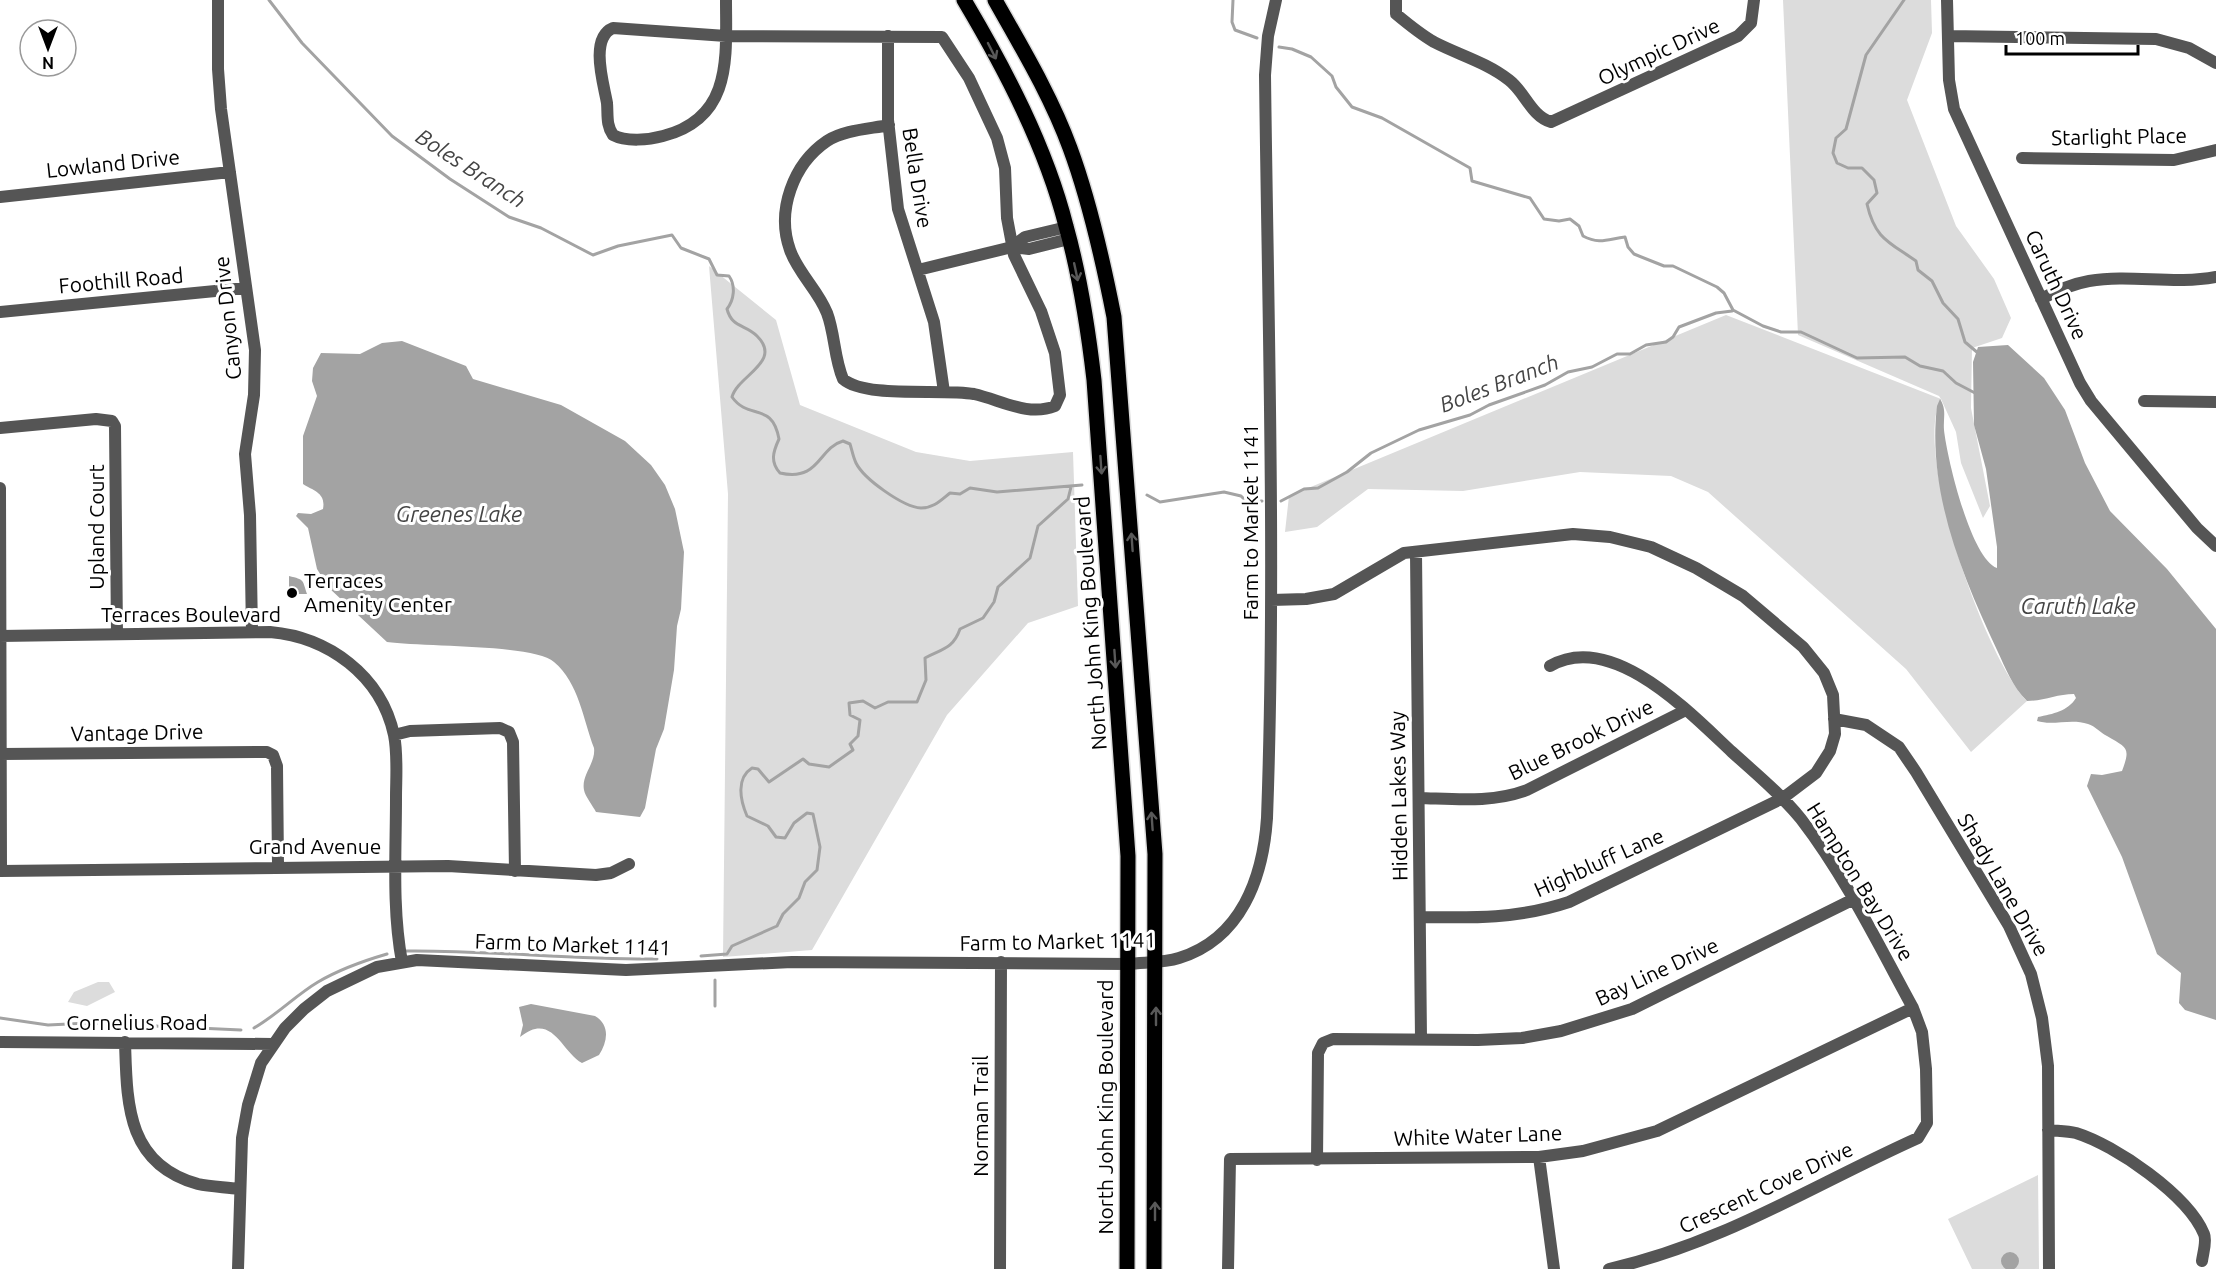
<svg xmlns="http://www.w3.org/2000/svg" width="2216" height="1269" viewBox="0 0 2216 1269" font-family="Ubuntu,sans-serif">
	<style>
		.green { fill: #dcdcdc }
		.water { fill: #a3a3a3 }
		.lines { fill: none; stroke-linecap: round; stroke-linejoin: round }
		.stream { stroke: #a3a3a3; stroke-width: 3 }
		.major-casing { stroke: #dbdbdb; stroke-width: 18 }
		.minor { stroke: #555; stroke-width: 12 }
		.major { stroke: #000; stroke-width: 15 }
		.oneway { stroke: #595959 }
		.poi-dot { fill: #000; stroke: #fff; stroke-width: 2 }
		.labels { text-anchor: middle; stroke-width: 6; stroke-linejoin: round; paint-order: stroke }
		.street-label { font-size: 21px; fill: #000; stroke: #fff }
		.poi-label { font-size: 21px; fill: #000; stroke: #fff; text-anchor: start }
		.water-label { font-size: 22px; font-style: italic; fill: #444; stroke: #fff }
	</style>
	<rect width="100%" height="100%" fill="#fff"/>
	<path class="green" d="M1783 0H1931L1932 33 1907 100 1956 226 1994 279 2011 318 2002 338 1972 348 1971 408 1990 506 1983 518 1961 463 1956 432 1941 399C1912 452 1986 660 2027 701L1971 752 1906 669 1708 492 1671 476 1580 472 1463 491 1368 489 1317 527 1285 532 1289 496 1726 315 1941 399 1939 396 1798 335Z
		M709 266 776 320 800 405 916 452 970 461 1073 452 1078 606 1028 623 947 715 812 950 723 957 728 494Z
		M98 982H109L115 992 87 1006 68 1002 74 992Z
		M2038 1175 2039 1269H1972L1948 1219Z"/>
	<path class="water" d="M402 341 466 366 473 379 561 405 625 441 651 465 665 485 675 509 684 552 681 609 677 626 674 670 664 729 656 749 645 808 640 817 596 812C593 806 585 796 584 790 581 775 596 763 594 748 583 719 579 683 554 662 534 644 422 647 387 642L329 588 317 569 308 528 296 516 298 513 311 514 323 509C326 493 314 491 303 484V436L317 396 312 381 313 368 321 353 360 354 382 343Z
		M2008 345 2044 378 2065 410 2085 463 2110 511 2167 569 2216 629V1020L2185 1010 2179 1003 2181 973 2157 954 2122 857 2087 786 2091 774 2102 775 2122 771C2131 747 2127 748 2107 736 2101 733 2095 726 2088 724 2071 718 2053 726 2037 721L2038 717C2053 714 2068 711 2076 698L2074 694C2057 694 2044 701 2027 701 2012 686 2006 669 1997 650 1962 575 1927 492 1937 406L1940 399C1947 410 1943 418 1944 430 1947 458 1971 559 1997 568V547L1986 469 1974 425 1973 362 1978 347Z
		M289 576C305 580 302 579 307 594H294L289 590Z
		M531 1004 595 1016C610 1025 608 1041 599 1055L582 1063C561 1051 552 1011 520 1037L523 1025 519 1007Z
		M2001 1261a9 9 0 1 1 18 0a9 9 0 1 1-18 0Z"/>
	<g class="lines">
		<path class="stream" d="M269 0 302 43 392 136 450 179 509 217 541 228 593 255 618 246 672 235 681 248 709 259 717 275 729 276C736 286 734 300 727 309 732 328 745 324 757 336 783 362 738 375 732 397 749 421 772 401 779 439 773 452 770 462 780 473 820 482 818 448 843 441L850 444C852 450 853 457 856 463 864 479 903 507 921 508 934 508 941 500 950 493L960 494 970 488 997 492 1082 485
			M1233 0 1232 22 1235 30 1257 38
			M1904 0 1866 55 1846 129 1836 138 1833 153 1837 163 1848 168H1862L1874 180 1877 193 1867 204C1875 239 1889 242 1916 261L1918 270 1932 281 1943 303 1958 319 1965 342 1978 353
			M1279 47 1292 49 1311 57 1332 76 1336 87 1352 107 1382 118 1470 168 1472 181 1530 198 1544 219 1559 221 1570 219 1579 226 1583 236C1600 245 1608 239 1625 237L1628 247 1634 254 1664 266H1673L1717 287 1724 293 1733 310 1763 326 1781 332H1801L1857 358 1905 357 1920 366 1943 371 1956 383 1975 393
			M1147 495 1160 502 1224 492 1241 496 1246 501H1262
			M1281 501 1304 489 1318 488 1347 472 1371 453 1419 430 1470 415 1489 405 1545 385 1568 372 1592 367 1617 354H1630L1646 345 1666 342 1673 337 1679 327 1716 313 1732 311
			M406 951C490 950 573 960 657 959
			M701 956 727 954 732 946 777 926 783 914 799 898 805 882 817 870 820 847 813 814 807 813 794 823 785 838 776 837 768 826 747 816C740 800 736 778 752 768L758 769 769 782 803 759 809 764 829 767 853 750 850 744 858 736 860 720 850 715 849 703 863 701 875 708 888 702H917L926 680 925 658C942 649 953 649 960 629L983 618 994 602 998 587 1030 558 1038 526 1068 499 1071 487
			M715 980V1006
			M0 1018 48 1025 89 1023 241 1030
			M254 1028C278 1014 296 995 318 982 340 969 363 961 387 954"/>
		<defs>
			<path id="major" d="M964 0C1005 69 1046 147 1066 226 1080 276 1088 328 1094 380L1128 856 1127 1269
				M995 0C1022 48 1051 96 1070 148 1090 202 1103 261 1114 317L1155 854 1154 1269"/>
		</defs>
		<use href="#major" class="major-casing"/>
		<path class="minor" d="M218 0V69L221 109 255 350 254 395 245 454 250 515 252 632
			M726 0C726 57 733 118 663 136 649 140 626 142 613 135 606 125 608 115 607 103 604 85 589 38 613 28L726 36 942 37 969 78 997 138 1005 168 1007 218 1014 255 1041 311 1055 353 1060 395 1055 406C1028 417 1001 400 974 394 943 388 866 399 843 379 834 358 835 334 827 313 818 290 798 273 790 250 776 211 793 164 827 141 844 130 869 129 889 125
			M1396 0V14C1408 24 1420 34 1434 42 1459 55 1486 62 1509 80 1525 92 1531 116 1551 122L1738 36 1751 23 1754 0
			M1947 0 1949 80 1954 109 2080 383 2091 401 2197 528 2216 546
			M888 36V120L898 209 934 322 944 392
			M1948 36 2156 39 2189 48 2216 63
			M2022 158 2174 160 2216 150
			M0 197 230 172
			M1067 227 1025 237 1012 247 1029 249 1069 239
			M918 270 1012 247
			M2041 299C2056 291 2072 284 2089 281 2131 274 2174 285 2216 277
			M0 312 246 288
			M2144 401 2216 402
			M0 428 96 419 112 421 115 426 117 634
			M0 488 1 871
			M1416 553 1421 1039
			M1271 600 1306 599 1334 594 1404 553 1573 534 1610 537 1651 547 1696 568 1743 596 1803 647 1824 673 1833 695 1835 734 1830 751 1816 773 1783 798 1569 902C1518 919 1473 918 1420 917
			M0 636 270 632C328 637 381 675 394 735 398 755 396 778 396 798 396 853 392 909 402 962
			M1550 666C1612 630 1690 713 1732 752 1755 773 1781 794 1801 819 1845 876 1878 944 1913 1008L1922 1032 1926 1069 1927 1123 1918 1138C1813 1185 1724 1243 1609 1269
			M1834 719 1866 725 1899 747 1916 772 2009 926 2031 974 2042 1018 2048 1066 2049 1269
			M394 735 410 731 500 728 509 732 513 742 515 871
			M1 754 267 752 273 755 277 766 278 866
			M1419 798C1456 799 1492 803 1527 790L1686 710
			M0 871 448 866 596 875 611 873 629 864
			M0 1042 273 1044
			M125 1042C127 1103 126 1164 198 1184 211 1187 226 1187 239 1189
			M2048 1130C2057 1131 2067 1131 2076 1133 2115 1145 2188 1195 2204 1234 2207 1241 2203 1253 2202 1261
			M1539 1157 1554 1269
			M1317 1160 1318 1053 1323 1043 1333 1039 1478 1040 1522 1038 1561 1031 1632 1009 1852 900
			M238 1269 242 1138 248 1105 261 1063 285 1028 304 1009 327 991 377 967 417 960 626 970 792 962 1128 964C1144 962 1163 963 1179 958 1241 939 1263 878 1267 818 1276 571 1268 323 1265 75L1268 36 1276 0
			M1000 1269 1001 962
			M1228 1269 1230 1159 1539 1157 1583 1151 1657 1131 1913 1008"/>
		<use href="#major" class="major"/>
	</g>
	<defs><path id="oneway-shaft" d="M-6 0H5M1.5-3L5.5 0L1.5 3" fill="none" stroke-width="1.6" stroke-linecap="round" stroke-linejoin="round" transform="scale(1.5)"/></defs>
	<g class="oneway">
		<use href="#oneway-shaft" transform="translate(992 51) rotate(63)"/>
		<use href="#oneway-shaft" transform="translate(1076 272) rotate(78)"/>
		<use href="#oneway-shaft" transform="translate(1101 465) rotate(86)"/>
		<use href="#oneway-shaft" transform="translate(1132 542) rotate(-94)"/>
		<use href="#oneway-shaft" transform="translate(1115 659) rotate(86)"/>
		<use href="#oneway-shaft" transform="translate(1152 821) rotate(-94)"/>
		<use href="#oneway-shaft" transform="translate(1156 1016) rotate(-90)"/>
		<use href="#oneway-shaft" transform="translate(1155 1211) rotate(-90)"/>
	</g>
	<circle class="poi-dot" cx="292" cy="593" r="6"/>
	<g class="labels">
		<g class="street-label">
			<text transform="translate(1659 52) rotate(-25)" y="7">Olympic Drive</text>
			<text transform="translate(2119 137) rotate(-1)" y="7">Starlight Place</text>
			<text transform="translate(113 164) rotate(-6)" y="7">Lowland Drive</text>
			<text transform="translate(917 178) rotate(81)" y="7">Bella Drive</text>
			<text transform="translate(121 281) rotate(-5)" y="7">Foothill Road</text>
			<text transform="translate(2056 285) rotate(65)" y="7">Caruth Drive</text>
			<text transform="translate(228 318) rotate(-96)" y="7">Canyon Drive</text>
			<text transform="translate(1251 522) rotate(-90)" y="7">Farm to Market 1141</text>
			<text transform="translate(97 527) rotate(-90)" y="7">Upland Court</text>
			<text x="191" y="622">Terraces Boulevard</text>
			<text transform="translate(1091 623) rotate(-94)" y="7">North John King Boulevard</text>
			<text transform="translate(137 733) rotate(-1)" y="7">Vantage Drive</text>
			<text transform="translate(1581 740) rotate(-26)" y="7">Blue Brook Drive</text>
			<text transform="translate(1399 796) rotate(-91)" y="7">Hidden Lakes Way</text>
			<text x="315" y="854">Grand Avenue</text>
			<text transform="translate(1599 863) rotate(-24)" y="7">Highbluff Lane</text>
			<text transform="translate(1860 882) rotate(58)" y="7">Hampton Bay Drive</text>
			<text transform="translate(2003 885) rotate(60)" y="7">Shady Lane Drive</text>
			<text transform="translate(1058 942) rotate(-1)" y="7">Farm to Market 1141</text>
			<text transform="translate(573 945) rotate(2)" y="7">Farm to Market 1141</text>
			<text transform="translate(1657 972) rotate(-25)" y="7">Bay Line Drive</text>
			<text x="137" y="1030">Cornelius Road</text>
			<text transform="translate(1106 1107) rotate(-90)" y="7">North John King Boulevard</text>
			<text transform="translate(981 1116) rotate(-90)" y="7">Norman Trail</text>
			<text transform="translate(1478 1136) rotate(-2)" y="7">White Water Lane</text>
			<text transform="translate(1766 1188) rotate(-25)" y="7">Crescent Cove Drive</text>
		</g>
		<g class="poi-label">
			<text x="304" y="588">Terraces<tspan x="304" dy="24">Amenity Center</tspan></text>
		</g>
		<g class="water-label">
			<text transform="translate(471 168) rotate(33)" y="8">Boles Branch</text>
			<text transform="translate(1499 383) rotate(-21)" y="8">Boles Branch</text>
			<text x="459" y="522">Greenes Lake</text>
			<text x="2078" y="614">Caruth Lake</text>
		</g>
	</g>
	<g transform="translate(48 48) rotate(180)"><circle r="28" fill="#ffffff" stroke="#999999" stroke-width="1.5"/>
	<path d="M0-4.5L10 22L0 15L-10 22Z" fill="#000000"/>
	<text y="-9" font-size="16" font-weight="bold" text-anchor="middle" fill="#000000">N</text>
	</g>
	<path d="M2006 45v9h132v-9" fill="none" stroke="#000000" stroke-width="3"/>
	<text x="2015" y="45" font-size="18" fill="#000000" stroke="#ffffff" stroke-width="4.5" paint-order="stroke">100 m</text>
</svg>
